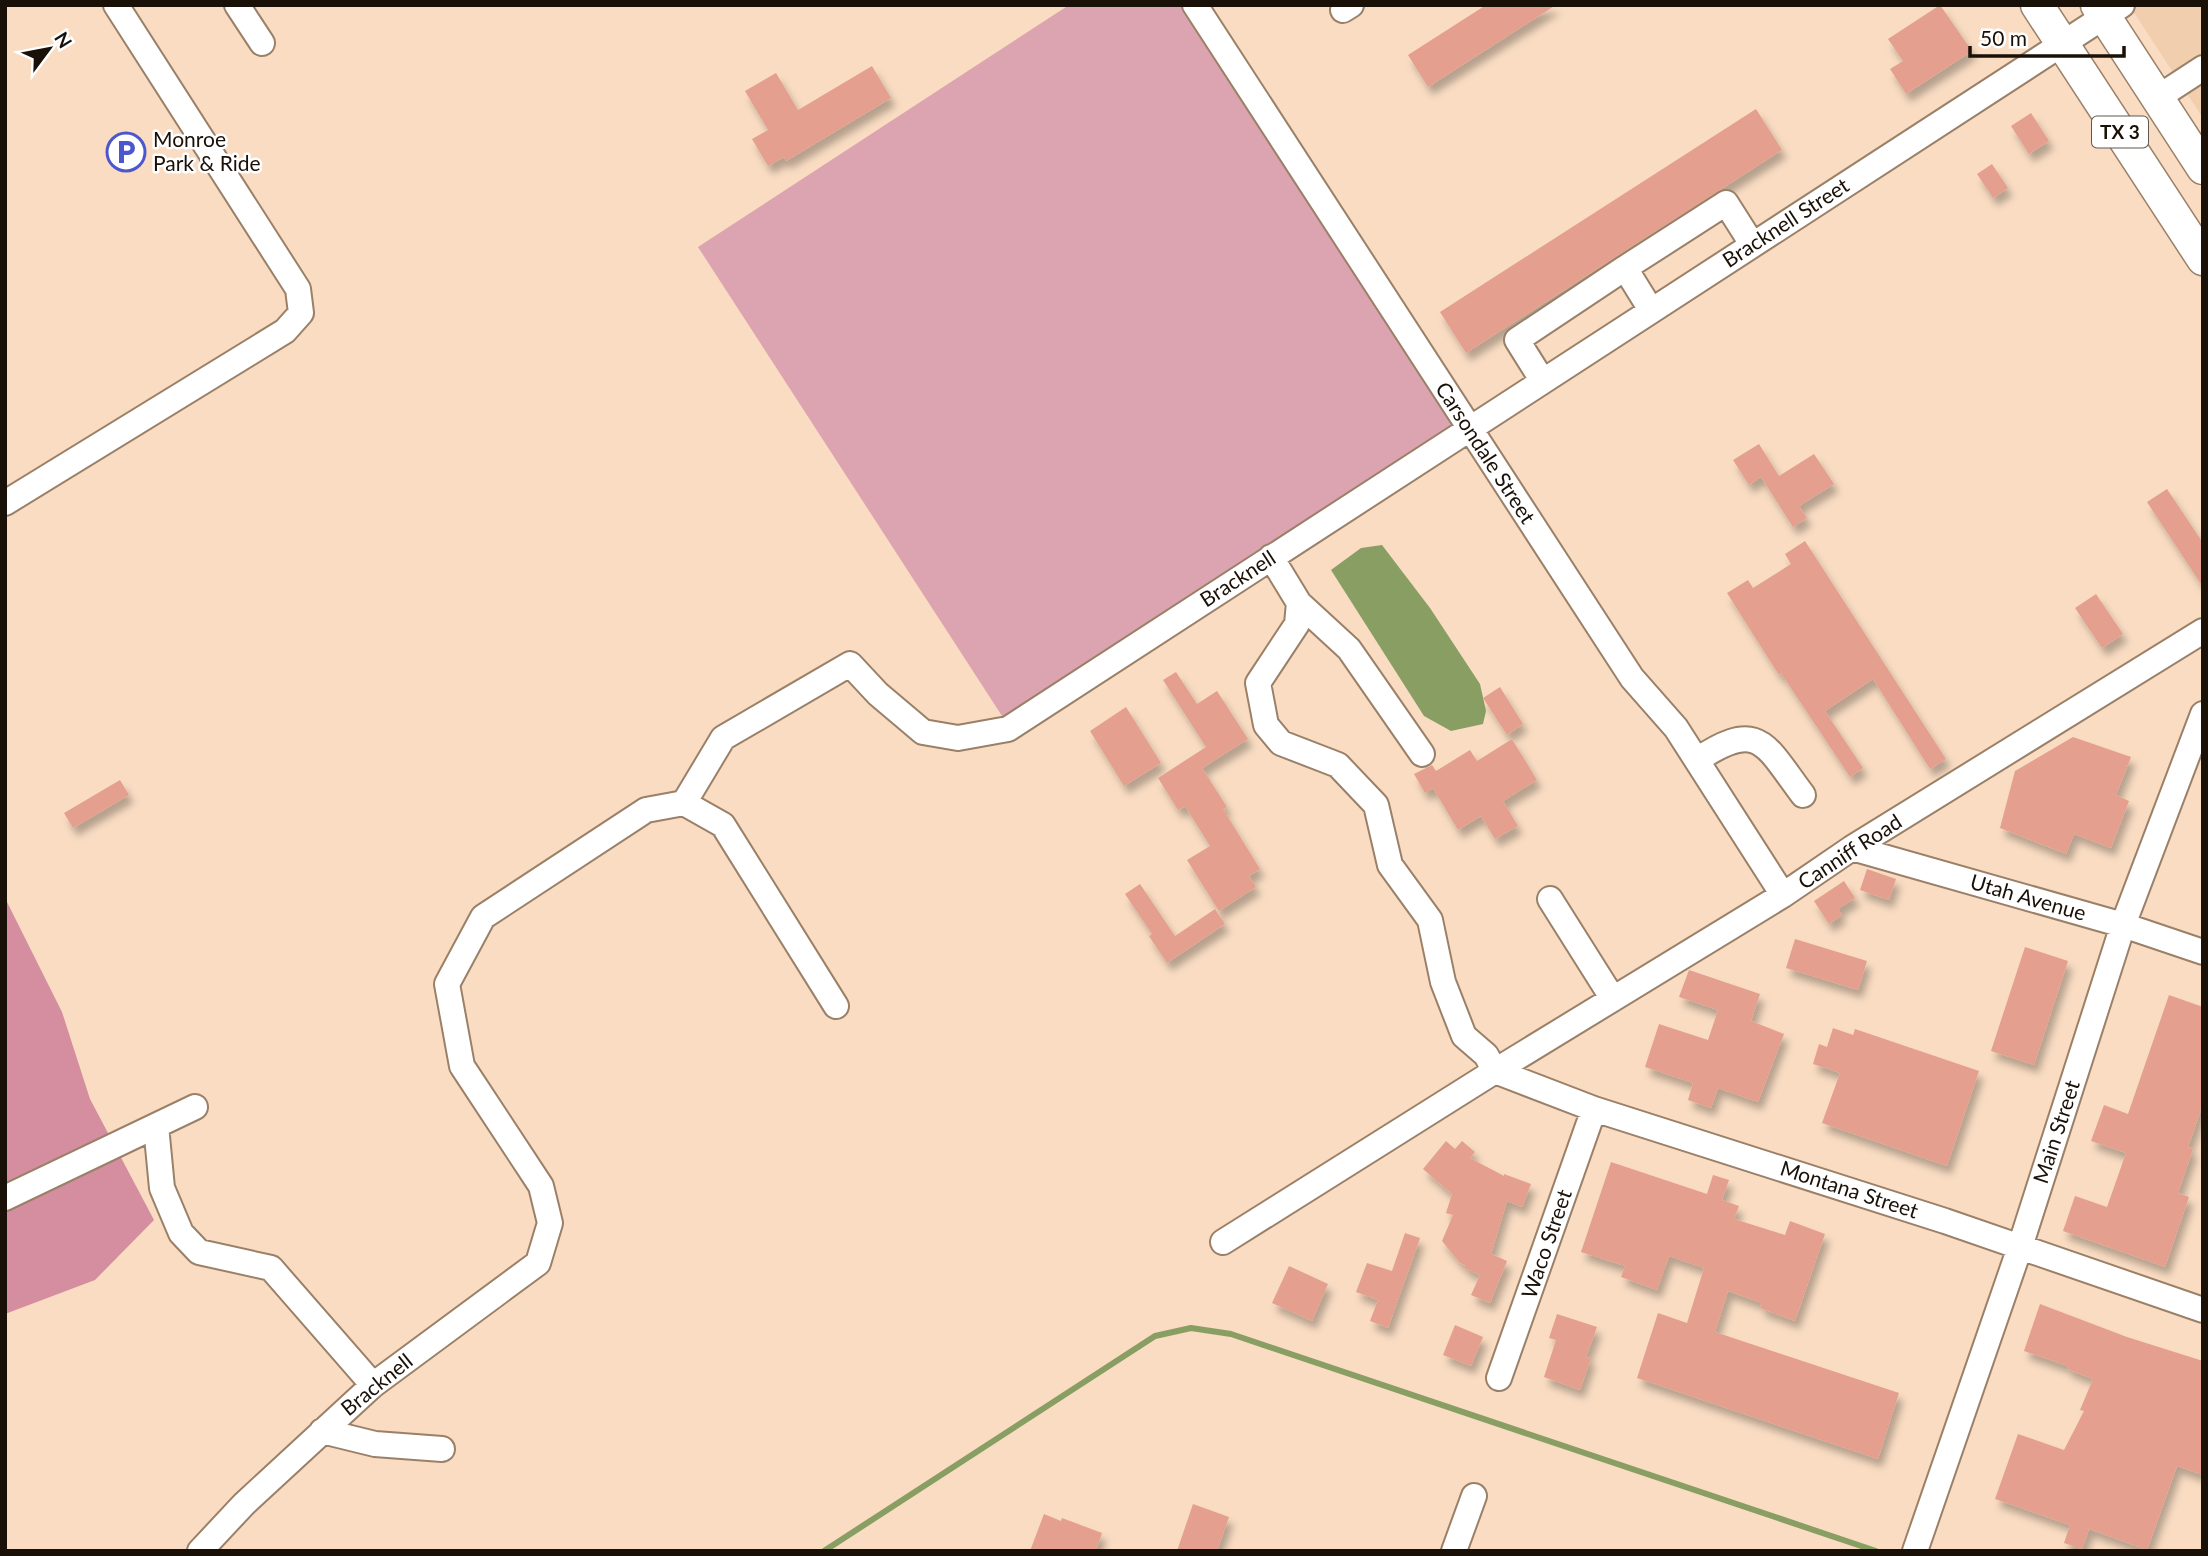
<svg xmlns="http://www.w3.org/2000/svg" width="2208" height="1556" viewBox="0 0 2208 1556" font-family="Lato,sans-serif">
	<style>
		.built { fill: #f0ceae }
		.green { fill: #dca3b0 }
		.forest { fill: #d48e9f }
		.water { fill: #899e62 }
		.lines { fill: none; stroke-linecap: round; stroke-linejoin: round }
		.stream { stroke: #899e62; stroke-width: 6 }
		.building { fill: #e49f8e; filter: url(#shadow) }
		.minor-casing { stroke: #9a8068; stroke-width: 28 }
		.major-casing { stroke: #9a8068; stroke-width: 35 }
		.minor { stroke: #fff; stroke-width: 24 }
		.major { stroke: #fff; stroke-width: 32 }
		.labels { text-anchor: middle; stroke-width: 5; stroke-linejoin: round; paint-order: stroke }
		.shield { fill: #fff; stroke: #5e5851; stroke-width: 2 }
		.shield-label { font-size: 19px; font-weight: bold; fill: #191007 }
		.poi-label { font-size: 21px; fill: #191007; stroke: #fff; text-anchor: start }
		.street-label { font-size: 21px; fill: #191007; stroke: #fff }
	</style>
	<defs>
		<filter id="shadow"><feDropShadow dx="4.5" dy="8" stdDeviation="3.5" flood-color="#0004"/></filter>
	</defs>
	<rect width="100%" height="100%" fill="#f9dcc2"/>
	<path class="built" d="M2129 5H2203V118Z"/>
	<path class="green" d="M1069 5H1181L1455 426 1004 719 698 247Z"/>
	<path class="forest" d="M5 898 62 1012 90 1099 154 1220 95 1280 5 1314Z"/>
	<path class="water" d="M1382 545 1430 608 1480 684 1486 711 1483 724 1451 731 1424 716 1331 570 1361 548Z"/>
	<g class="lines">
		<path class="stream" d="M824 1551 1155 1336 1191 1328 1231 1334 1876 1551"/>
	</g>
	<path class="building" d="M1486 5H1556L1428 87 1408 55Z
		M1940 5 1972 51 1906 94 1890 69 1903 61 1888 39Z
		M872 66 891 98 786 161 784 157 768 166 752 139 768 130 745 91 776 73 798 110Z
		M1756 109 1782 150 1466 353 1440 312Z
		M2031 113 2049 141 2029 154 2011 126Z
		M1992 164 2008 188 1993 198 1977 174Z
		M1759 444 1779 476 1814 454 1834 484 1799 506 1807 518 1793 527 1761 477 1749 485 1733 460Z
		M2167 489 2203 543V587L2147 502Z
		M1805 541 1946 759 1930 769 1873 679 1825 711 1863 768 1850 777 1781 673 1779 675 1727 593 1748 580 1753 588 1791 564 1785 554Z
		M2096 594 2123 634 2102 648 2075 608Z
		M1176 672 1197 704 1217 691 1248 739 1202 768 1227 807 1223 809 1260 869 1249 876 1256 887 1219 911 1187 860 1210 846 1185 806 1178 810 1158 778 1206 747 1163 680Z
		M1500 687 1523 724 1507 735 1483 698Z
		M1126 707 1161 763 1124 786 1090 731Z
		M2073 737 2131 757 2116 795 2129 801 2111 848 2074 834 2066 854 2000 828 2015 771Z
		M1512 739 1537 780 1503 801 1518 826 1495 839 1481 816 1458 830 1433 788 1425 793 1414 774 1432 765 1436 771 1470 750 1477 761Z
		M120 780 129 795 73 828 64 813Z
		M1867 869 1896 879 1889 900 1860 890Z
		M1844 881 1855 898 1838 909 1842 915 1829 924 1814 901Z
		M1140 884 1175 936 1215 909 1225 924 1167 963 1149 936 1152 934 1125 894Z
		M1795 939 1867 961 1858 990 1786 968Z
		M2025 947 2068 961 2034 1065 1991 1051Z
		M1689 970 1760 994 1751 1021 1784 1034 1758 1102 1718 1088 1711 1108 1688 1100 1693 1083 1645 1067 1659 1024 1708 1040 1718 1010 1679 997Z
		M2169 995 2203 1007V1104L2188 1147 2193 1149 2178 1193 2189 1197 2165 1267 2063 1231 2075 1196 2107 1207 2126 1153 2091 1141 2104 1105 2128 1114Z
		M1833 1028 1853 1035 1855 1029 1979 1071 1947 1166 1822 1123 1840 1073 1813 1064 1819 1044 1827 1047Z
		M1446 1141 1455 1149 1462 1141 1475 1152 1470 1158 1504 1176V1174L1531 1184 1522 1207 1507 1201 1491 1254 1507 1261 1490 1303 1471 1295 1480 1275 1464 1268 1465 1265 1460 1263 1442 1241 1453 1215 1446 1213 1452 1194 1423 1169Z
		M1611 1162 1707 1194 1713 1175 1729 1180 1722 1200 1739 1206 1734 1219 1785 1235 1790 1221 1825 1234 1795 1321 1760 1308 1762 1303 1728 1291 1715 1332 1899 1393 1878 1459 1637 1378 1658 1313 1687 1323 1704 1268 1669 1256 1657 1290 1621 1277 1625 1266 1581 1252Z
		M1405 1233 1420 1238 1388 1328 1370 1321 1378 1300 1356 1292 1367 1263 1392 1271Z
		M1289 1266 1328 1284 1312 1321 1272 1303Z
		M2040 1304 2127 1337 2203 1361V1475L2177 1466 2147 1550 2089 1529 2082 1549 2064 1543 2070 1525 1995 1499 2018 1434 2064 1450 2084 1411 2080 1410 2093 1379 2067 1369 2068 1366 2024 1351Z
		M1557 1314 1597 1327 1586 1357 1591 1358 1580 1390 1544 1377 1556 1340 1549 1338Z
		M1455 1325 1483 1337 1471 1366 1443 1355Z
		M1193 1504 1229 1517 1217 1551H1177Z
		M1044 1514 1061 1521 1062 1518 1102 1533 1096 1551H1030Z"/>
	<g class="lines">
		<defs>
			<path id="minor" d="M237 5 262 43
				M1195 5 1632 678 1676 728 1783 895
				M1343 10 1351 5
				M2157 98 2203 68
				M1651 310 1625 268 1726 203 1752 244
				M1542 380 1517 340 1625 268
				M5 503 285 331 301 313 298 289 116 5
				M1271 557 1299 603 1297 624 1258 683 1266 725 1281 743 1338 765 1376 805 1390 865 1430 920 1443 982 1464 1036 1486 1055 1495 1071
				M1299 603 1349 649 1422 754
				M1697 760C1760 718 1765 745 1803 795
				M684 803 723 825 836 1006
				M1852 848 2123 925 2203 952
				M1550 899 1613 999
				M1495 1071 1594 1109 1945 1221 2203 1310
				M156 1126 162 1188 181 1233 199 1252 271 1268 373 1385
				M5 1198 195 1107
				M1223 1242 1495 1071 1783 895 1852 848 2203 631
				M1499 1378 1594 1109
				M322 1431 375 1444 442 1449
				M200 1551 244 1504 373 1385 538 1263 550 1223 541 1186 462 1066 447 984 483 917 646 810 684 803 723 738 850 664 878 694 923 732 958 738 1008 729 2122 5
				M1454 1551 1474 1496
				M1915 1551 2020 1247 2123 925 2203 714"/>
			<path id="major" d="M2037 5 2203 259
				M2097 5 2203 168"/>
		</defs>
		<use href="#minor" class="minor-casing"/>
		<use href="#major" class="major-casing"/>
		<use href="#minor" class="minor"/>
		<use href="#major" class="major"/>
	</g>
	<defs>
		<symbol id="parking-ring" viewBox="-11 -11 22 22"><circle r="9.5" fill="#fff" stroke="#4c57cd" stroke-width="1.5"/><path d="M-3.5-5.5H1a3.5 3.5 0 0 1 0 7H-1V5.5H-3.5ZM-1-3.4V-.6H.8a1.4 1.4 0 0 0 0-2.8Z" fill="#4c57cd"/></symbol>
	</defs>
	<g fill-rule="evenodd">
		<use href="#parking-ring" x="104" y="130" width="44" height="44"/>
	</g>
	<g class="labels">
		<rect class="shield" x="2092" y="116.5" width="56" height="31" rx="5"/>
		<g class="shield-label">
			<text x="2120" y="139">TX 3</text>
		</g>
		<g class="poi-label">
			<text x="153" y="147">Monroe<tspan x="153" dy="24">Park &amp; Ride</tspan></text>
		</g>
		<g class="street-label">
			<text transform="translate(1786 223) rotate(-33)" y="7">Bracknell Street</text>
			<text transform="translate(1485 453) rotate(57)" y="7">Carsondale Street</text>
			<text transform="translate(1238 579) rotate(-33)" y="7">Bracknell</text>
			<text transform="translate(1850 852) rotate(-33)" y="7">Canniff Road</text>
			<text transform="translate(2028 898) rotate(16)" y="7">Utah Avenue</text>
			<text transform="translate(2057 1132) rotate(-72)" y="7">Main Street</text>
			<text transform="translate(1849 1190) rotate(18)" y="7">Montana Street</text>
			<text transform="translate(1547 1244) rotate(-71)" y="7">Waco Street</text>
			<text transform="translate(377 1385) rotate(-39)" y="7">Bracknell</text>
		</g>
	</g>
	<rect width="2208" height="1556" fill="none" stroke="#191007" stroke-width="14"/>
	<g transform="translate(49 49) rotate(58)" stroke="#ffffff" stroke-width="5" paint-order="stroke">
	<path d="M0-5L12 26L0 18L-12 26Z" fill="#191007"/>
	<text y="-10" font-size="19" font-weight="bold" text-anchor="middle" fill="#191007">N</text>
	</g>
	<path d="M1970 46v10h154v-10" fill="none" stroke="#191007" stroke-width="3.5"/>
	<text x="1980" y="46" font-size="21" fill="#191007" stroke="#ffffff" stroke-width="5" paint-order="stroke">50 m</text>
</svg>
